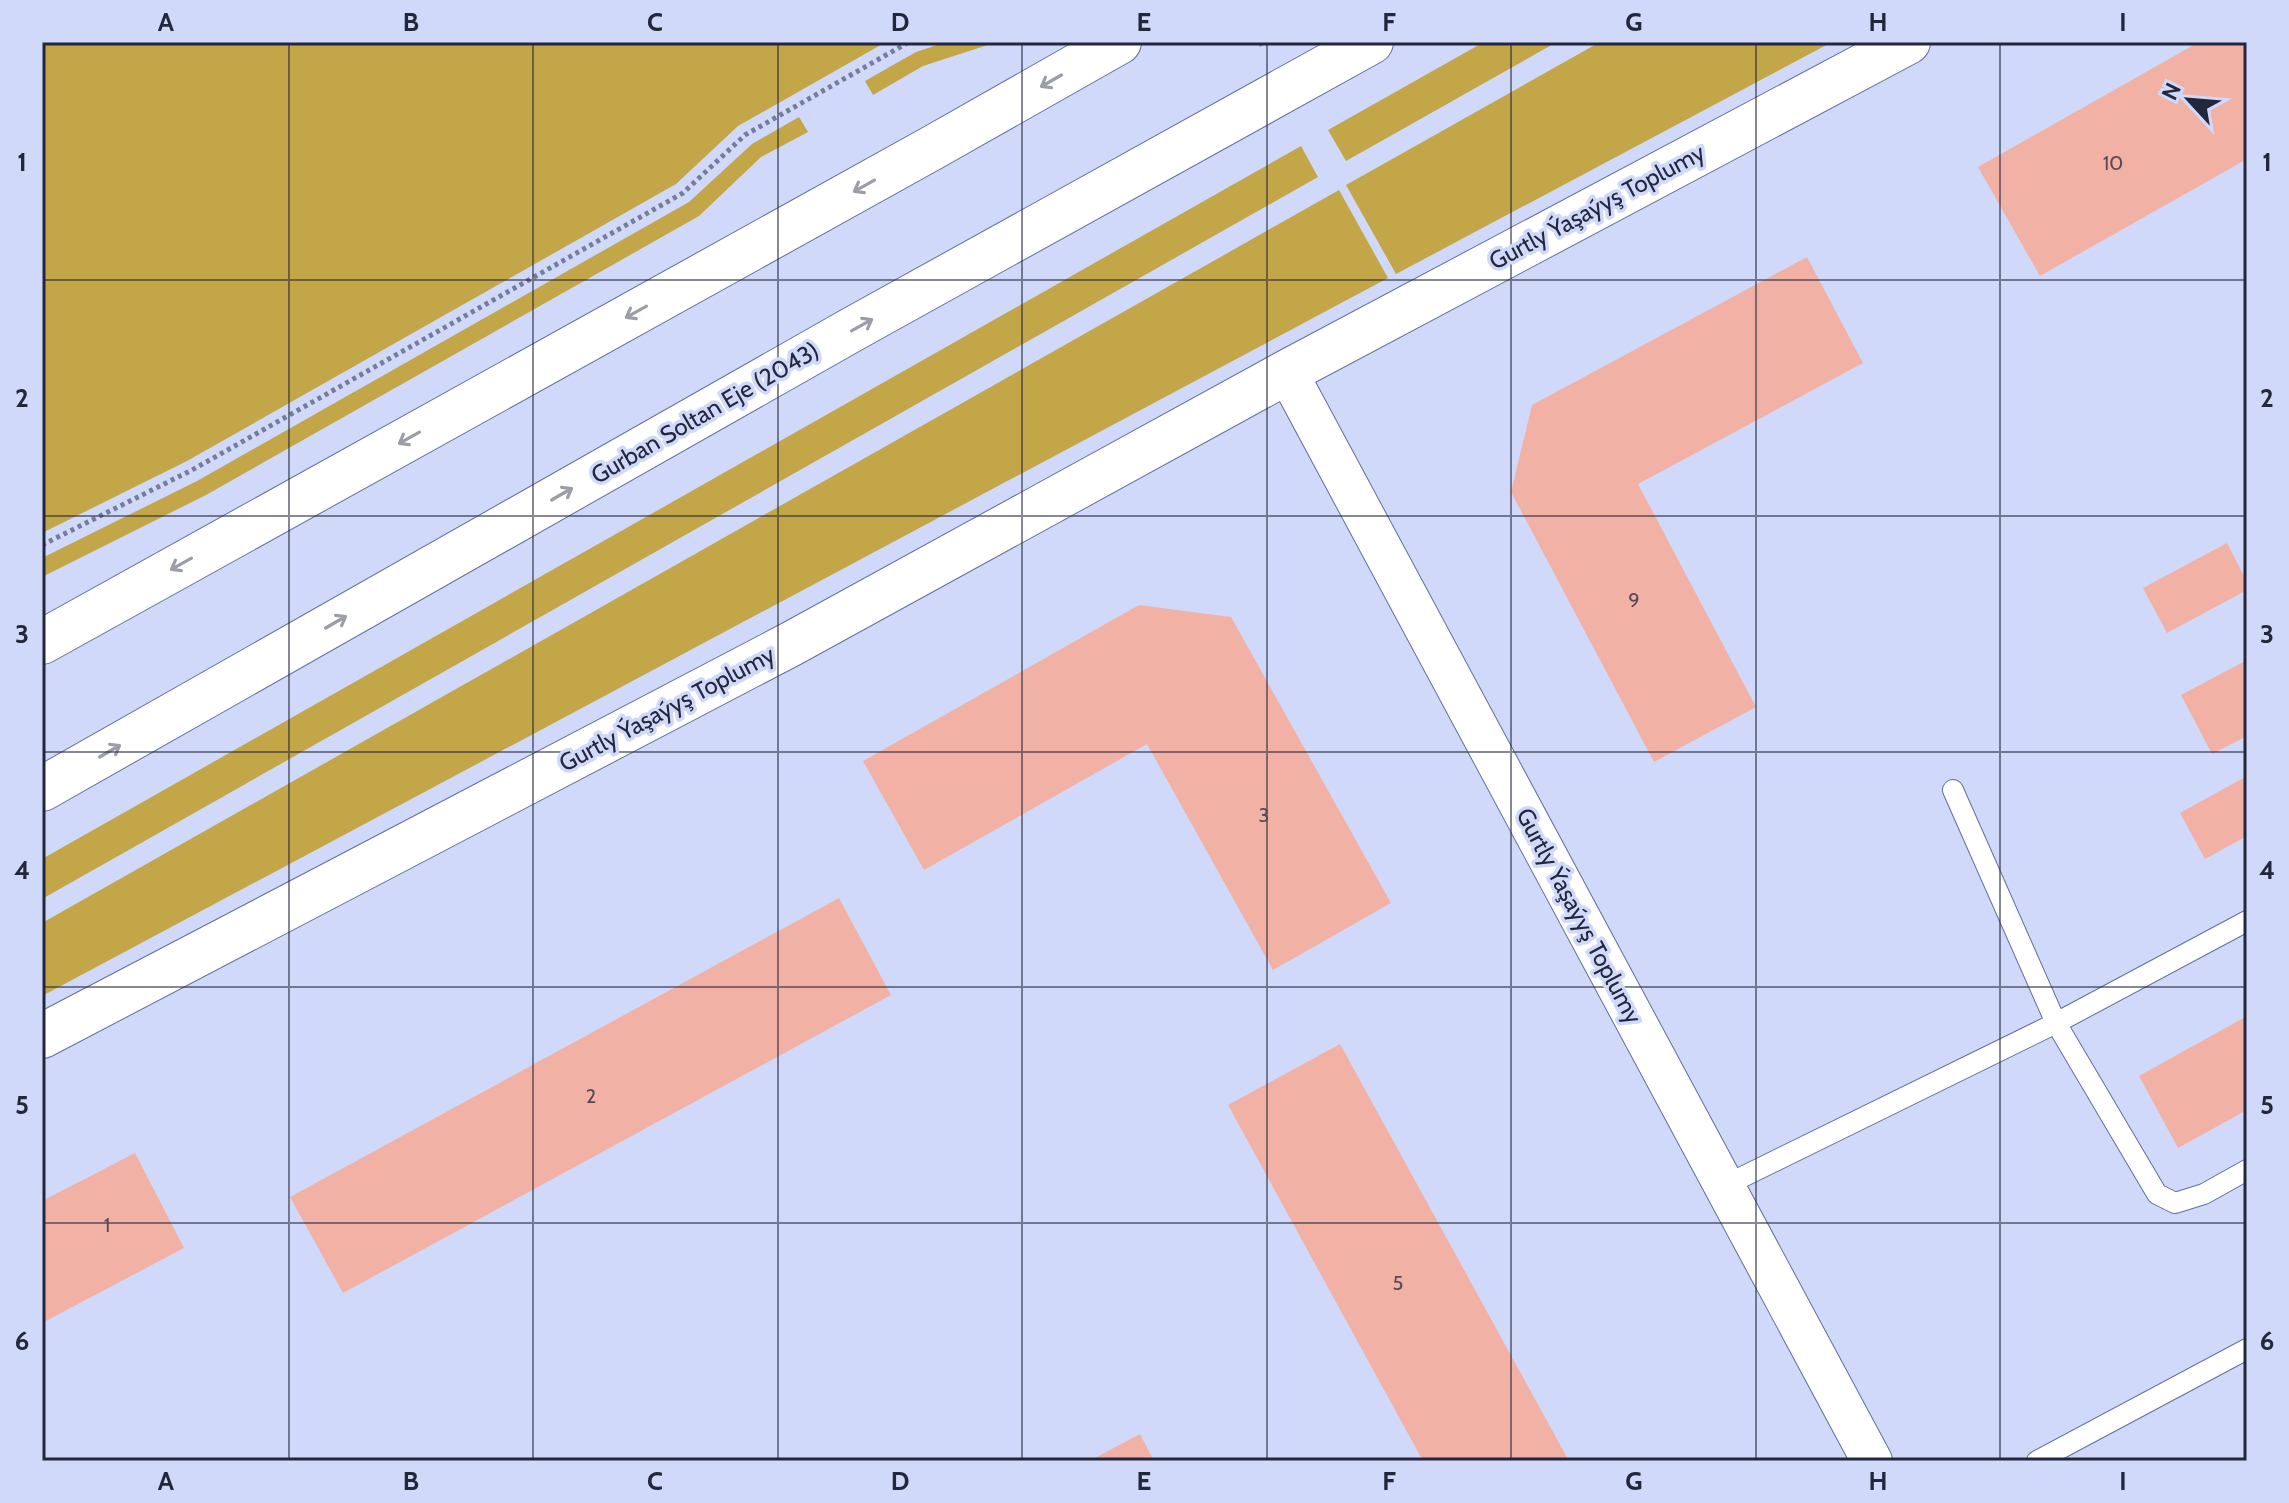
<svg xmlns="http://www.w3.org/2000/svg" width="2289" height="1503" viewBox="0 0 2289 1503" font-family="Cabin,sans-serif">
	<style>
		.green { fill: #c2a647 }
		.building { fill: #f1b2a5 }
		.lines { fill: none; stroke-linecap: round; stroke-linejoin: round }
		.lane-casing { stroke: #626f9f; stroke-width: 22 }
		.street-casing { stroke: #626f9f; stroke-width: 42 }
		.secondary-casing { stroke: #626f9f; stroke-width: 46 }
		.highway-casing { stroke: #626f9f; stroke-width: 46 }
		.path { stroke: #767d97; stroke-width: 5; stroke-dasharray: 4 4; stroke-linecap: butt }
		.lane { stroke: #fff; stroke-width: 20 }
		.street { stroke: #fff; stroke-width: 40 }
		.secondary { stroke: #fff; stroke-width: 44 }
		.highway { stroke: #fff; stroke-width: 44 }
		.oneway { stroke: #9c9ea7 }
		.grid { fill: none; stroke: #22273b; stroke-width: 2; stroke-opacity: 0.55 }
		.labels { text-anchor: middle; stroke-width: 7; stroke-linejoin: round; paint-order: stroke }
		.number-label { font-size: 20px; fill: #564a56 }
		.street-label { font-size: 24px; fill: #22273b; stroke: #d0d9fa }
		.neatline { fill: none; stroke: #22273b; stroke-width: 3 }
		.grid-label { font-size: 26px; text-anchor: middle; font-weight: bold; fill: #22273b }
	</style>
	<rect width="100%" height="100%" fill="#d0d9fa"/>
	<path class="green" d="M42 42H886L738 126 676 184 187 461 42 533Z
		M946 42H997L923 66 873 95 865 81 916 52Z
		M1484 42H1557L1346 161 1328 130Z
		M1600 42H1832L1396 274 1346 185Z
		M799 117 808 132 761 157 699 216 206 495 42 577V558L197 481 689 202 752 144Z
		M1301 146 1318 177 42 899V859Z
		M1339 190 1388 278 42 996V923Z"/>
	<path class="building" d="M2199 42H2247V159L2040 276 1978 167Z
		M1807 257 1863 363 1638 484 1756 707 1654 762 1511 492 1532 405Z
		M2227 543 2247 582V590L2167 633 2143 588Z
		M1139 605 1231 617 1391 903 1273 970 1147 744 924 870 863 761Z
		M2247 660V736L2212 754 2181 695Z
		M2247 776V836L2205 859 2180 813Z
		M839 898 891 995 343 1293 290 1197Z
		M2247 1016V1110L2178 1148 2139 1076Z
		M1340 1044 1569 1461H1423L1228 1105Z
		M135 1153 184 1248 42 1323V1201Z
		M1140 1434 1154 1461H1089Z"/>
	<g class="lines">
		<defs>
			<path id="lane" d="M1953 790 2056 1023 2157 1194 2175 1203 2204 1194 2247 1170
				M1724 1186 2056 1023 2247 921
				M2037 1461 2247 1349"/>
			<path id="street" d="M1287 372 1872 1461"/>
			<path id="secondary" d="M42 1036 791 644 1287 372 1908 42"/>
			<path id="highway" d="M42 642 932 148 1119 42
				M42 789 853 329 1371 42"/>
		</defs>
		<use href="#lane" class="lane-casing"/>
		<use href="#street" class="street-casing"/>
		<use href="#secondary" class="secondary-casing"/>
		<use href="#highway" class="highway-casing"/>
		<path class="path" d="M1260 42 1263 47
			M42 545 192 470 683 193 745 135 909 42"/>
		<use href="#lane" class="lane"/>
		<use href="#street" class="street"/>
		<use href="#secondary" class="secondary"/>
		<use href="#highway" class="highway"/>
	</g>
	<defs><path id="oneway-shaft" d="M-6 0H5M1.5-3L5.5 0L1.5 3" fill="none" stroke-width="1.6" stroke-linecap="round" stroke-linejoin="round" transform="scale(2)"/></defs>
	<g class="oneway">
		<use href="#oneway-shaft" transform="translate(1051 81) rotate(150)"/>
		<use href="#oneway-shaft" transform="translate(864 186) rotate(151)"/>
		<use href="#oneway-shaft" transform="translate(636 312) rotate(151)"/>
		<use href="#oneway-shaft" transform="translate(862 325) rotate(-29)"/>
		<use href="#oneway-shaft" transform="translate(409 438) rotate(151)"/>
		<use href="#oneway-shaft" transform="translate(562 494) rotate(-30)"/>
		<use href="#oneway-shaft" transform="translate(181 564) rotate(151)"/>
		<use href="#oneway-shaft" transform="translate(336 622) rotate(-30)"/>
		<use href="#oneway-shaft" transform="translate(110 751) rotate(-30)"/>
	</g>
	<path class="grid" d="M289 42V1461M533 42V1461M778 42V1461M1022 42V1461M1267 42V1461M1511 42V1461M1756 42V1461M2000 42V1461M42 280H2247M42 516H2247M42 752H2247M42 987H2247M42 1223H2247"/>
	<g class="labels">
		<g class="number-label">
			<text x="2113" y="170">10</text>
			<text x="1634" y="607">9</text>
			<text x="1264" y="822">3</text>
			<text x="591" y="1103">2</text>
			<text x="107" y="1232">1</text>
			<text x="1398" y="1290">5</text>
		</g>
		<g class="street-label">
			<text transform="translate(1597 207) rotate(-28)" y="8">Gurtly Ýaşaýyş Toplumy</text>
			<text transform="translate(705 413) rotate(-30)" y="8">Gurban Soltan Eje (2043)</text>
			<text transform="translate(667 709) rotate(-28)" y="8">Gurtly Ýaşaýyş Toplumy</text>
			<text transform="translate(1579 916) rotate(62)" y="8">Gurtly Ýaşaýyş Toplumy</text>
		</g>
	</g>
	<rect width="2289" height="1503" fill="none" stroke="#d0d9fa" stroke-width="88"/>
	<g transform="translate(2189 100) rotate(296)" stroke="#d0d9fa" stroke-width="6" paint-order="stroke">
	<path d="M0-6L14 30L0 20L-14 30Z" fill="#22273b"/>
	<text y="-12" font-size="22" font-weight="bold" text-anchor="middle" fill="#22273b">N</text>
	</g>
	<rect x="44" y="44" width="2201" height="1415" class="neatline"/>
	<g class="grid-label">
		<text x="166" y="31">A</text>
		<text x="411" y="31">B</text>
		<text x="655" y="31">C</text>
		<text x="900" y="31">D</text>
		<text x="1144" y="31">E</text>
		<text x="1389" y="31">F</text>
		<text x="1634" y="31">G</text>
		<text x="1878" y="31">H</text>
		<text x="2123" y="31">I</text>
		<text x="22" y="171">1</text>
		<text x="2267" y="171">1</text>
		<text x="22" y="407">2</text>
		<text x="2267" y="407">2</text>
		<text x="22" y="643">3</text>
		<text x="2267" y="643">3</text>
		<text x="22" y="879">4</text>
		<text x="2267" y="879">4</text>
		<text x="22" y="1114">5</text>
		<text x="2267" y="1114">5</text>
		<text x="22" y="1350">6</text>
		<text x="2267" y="1350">6</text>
		<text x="166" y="1490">A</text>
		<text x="411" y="1490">B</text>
		<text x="655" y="1490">C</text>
		<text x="900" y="1490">D</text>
		<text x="1144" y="1490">E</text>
		<text x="1389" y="1490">F</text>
		<text x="1634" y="1490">G</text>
		<text x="1878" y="1490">H</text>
		<text x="2123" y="1490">I</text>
	</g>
</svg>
